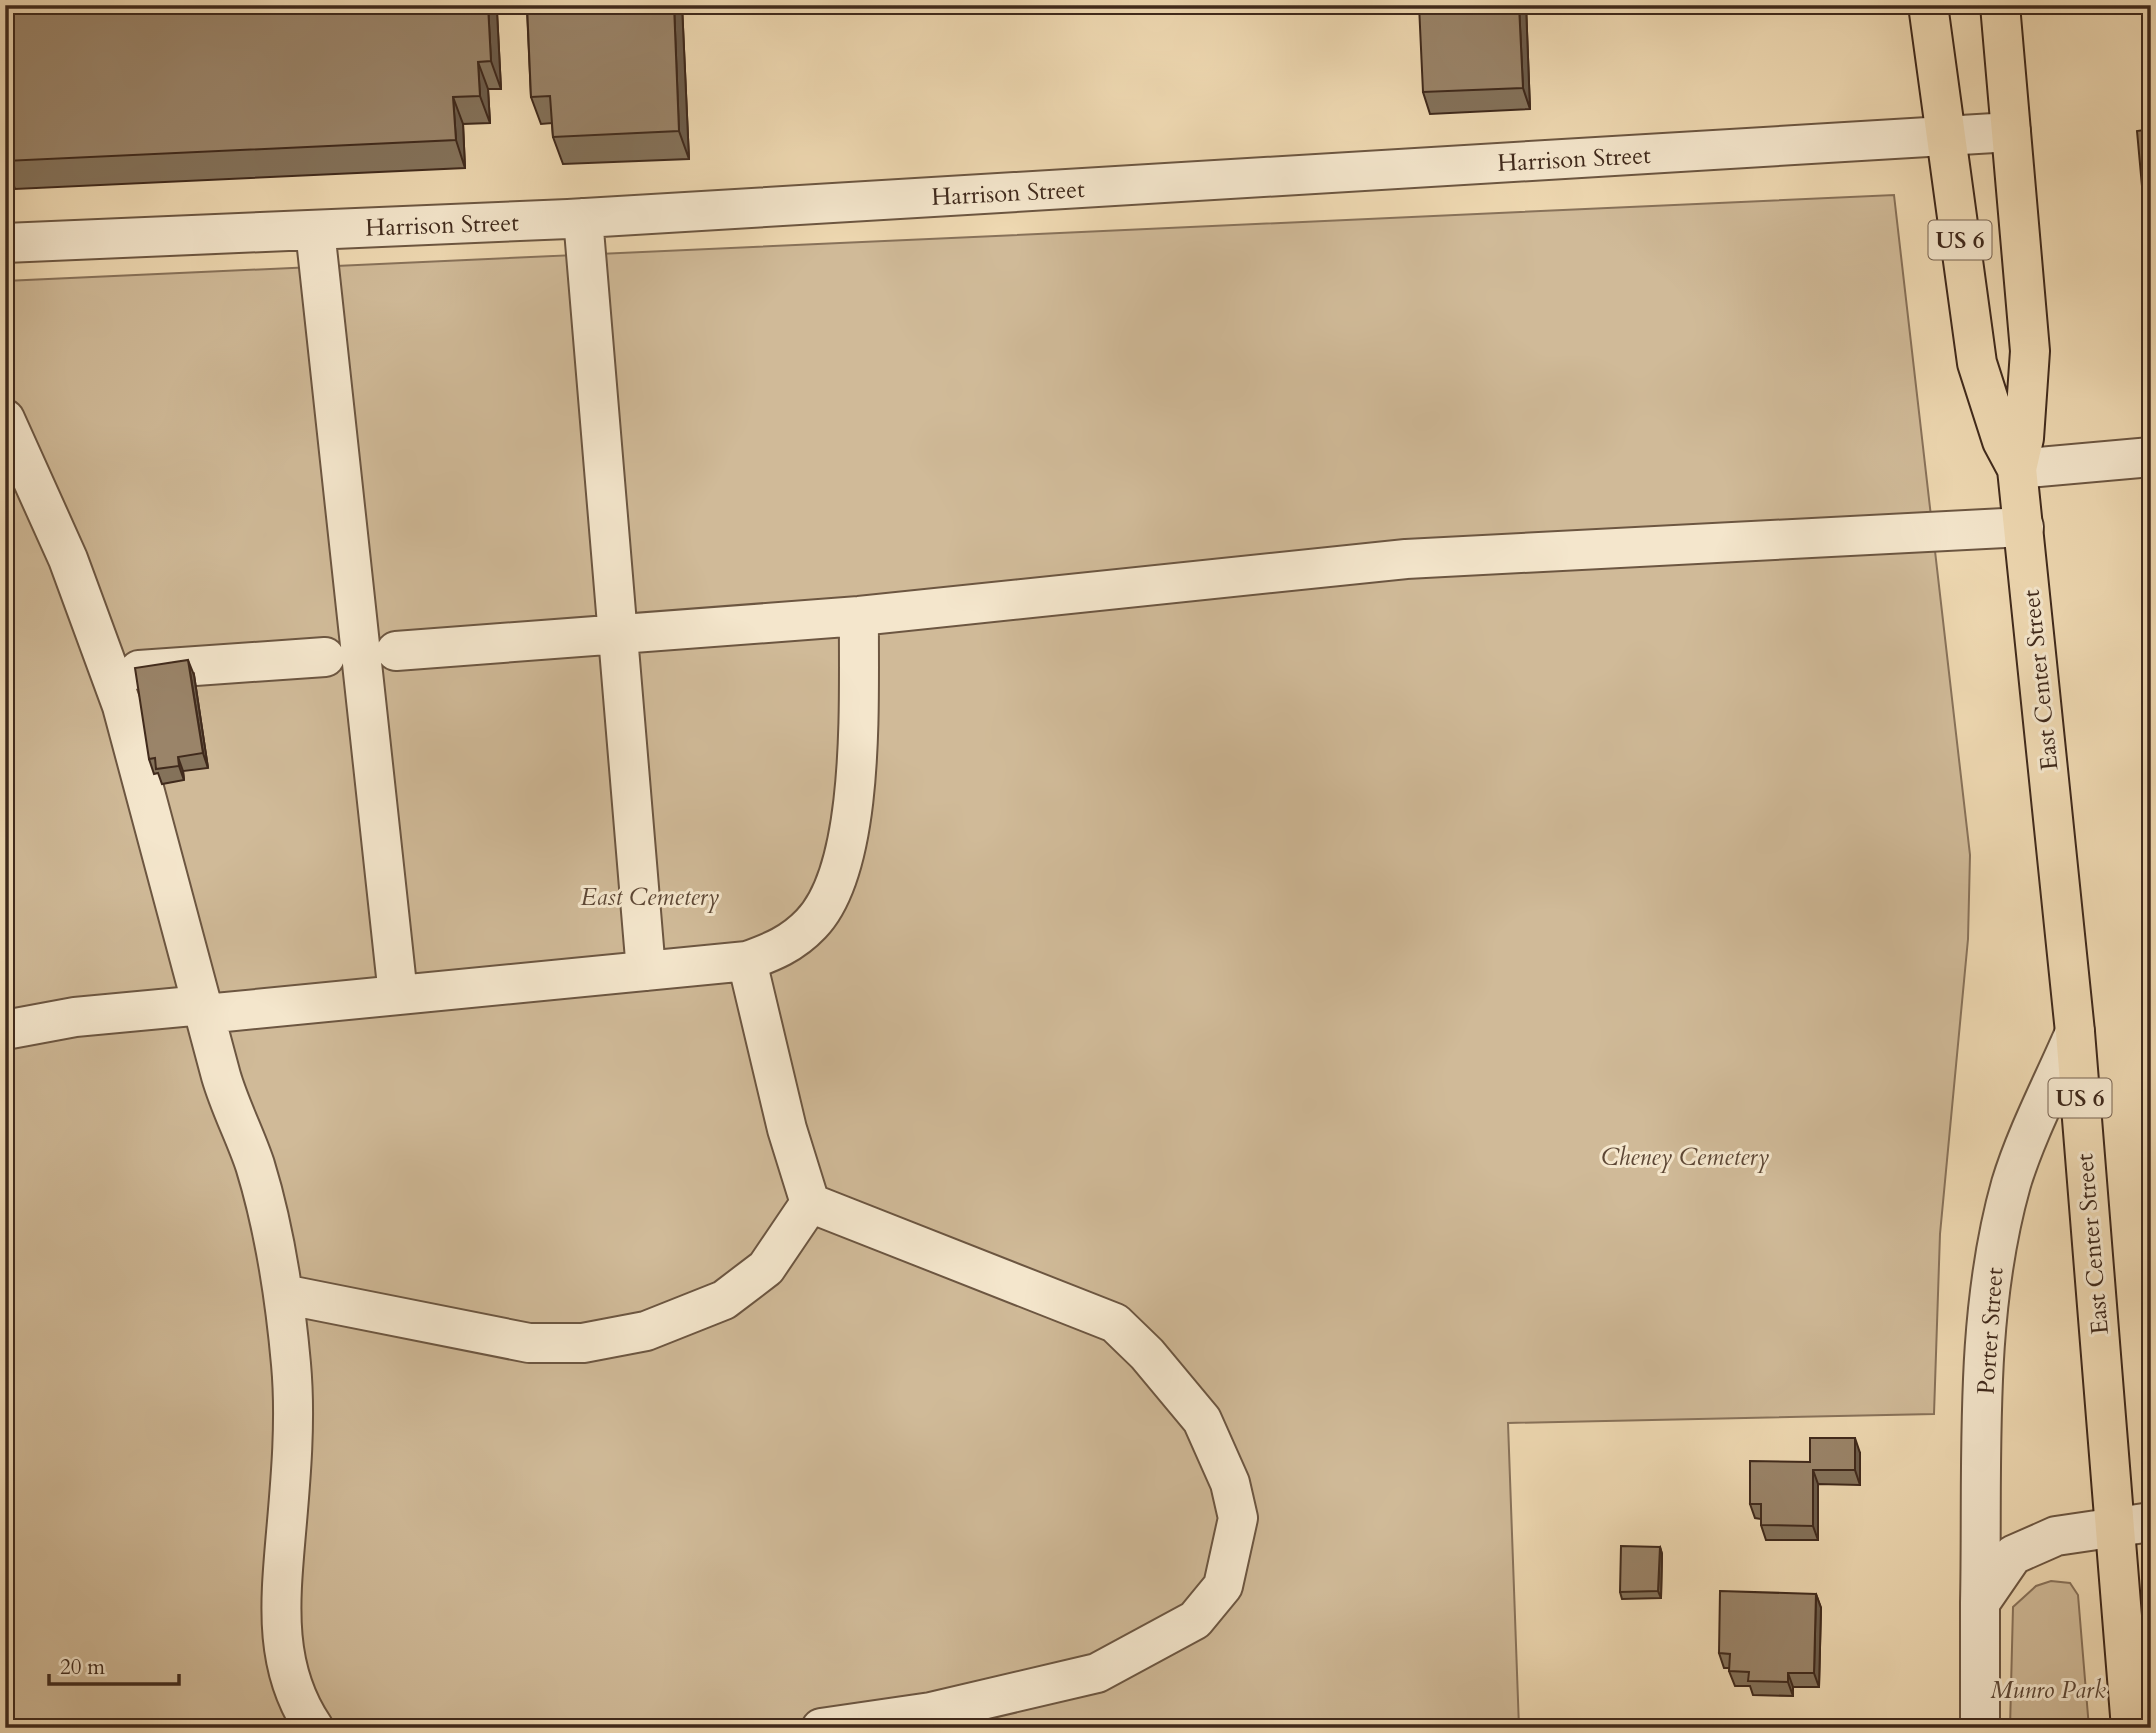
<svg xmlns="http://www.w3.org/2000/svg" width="2156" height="1733" viewBox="0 0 2156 1733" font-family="Cardo,serif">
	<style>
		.green { fill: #d0ba98; stroke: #88725a; stroke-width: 2 }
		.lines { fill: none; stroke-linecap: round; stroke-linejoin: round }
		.minor-casing { stroke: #6c5641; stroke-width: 42 }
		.major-casing { stroke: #402a1c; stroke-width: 42 }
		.minor { stroke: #f4e6cc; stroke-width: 38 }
		.major { stroke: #eed8b1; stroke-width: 38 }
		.wall { fill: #84725a; stroke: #402a1c; stroke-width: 2 }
		.shaded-wall { fill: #6c5c4a; stroke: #402a1c; stroke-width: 2 }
		.building { fill: #9a8469; stroke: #402a1c; stroke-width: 2 }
		.labels { text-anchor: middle; stroke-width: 6; stroke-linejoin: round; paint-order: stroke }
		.shield { fill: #f4e6cc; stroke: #766251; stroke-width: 2 }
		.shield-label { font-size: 23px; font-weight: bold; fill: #402a1c }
		.street-label { font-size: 24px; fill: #402a1c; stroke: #f4e6cc }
		.park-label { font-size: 24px; font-style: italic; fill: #5d4735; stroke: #f4e6cc }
	</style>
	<rect width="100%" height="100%" fill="#eed8b1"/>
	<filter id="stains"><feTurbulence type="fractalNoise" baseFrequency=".00286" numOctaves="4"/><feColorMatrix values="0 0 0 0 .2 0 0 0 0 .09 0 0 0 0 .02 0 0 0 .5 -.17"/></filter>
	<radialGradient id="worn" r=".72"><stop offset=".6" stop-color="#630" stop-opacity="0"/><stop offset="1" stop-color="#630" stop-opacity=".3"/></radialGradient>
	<path class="green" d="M1894 195 1970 855 1968 939 1940 1234 1934 1414 1508 1423 1519 1728H5V281Z
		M2051 1581 2070 1583 2078 1595 2089 1728H2010L2013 1607 2036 1586Z"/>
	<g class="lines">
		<defs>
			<path id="minor" d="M583 218 646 971
				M315 230 398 995
				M5 243 568 219 2011 132
				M5 419 68 559 122 706 221 1076C230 1107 245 1135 255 1165 275 1230 285 1297 291 1364 296 1419 291 1477 286 1533 280 1602 273 1668 314 1728
				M2017 469 2151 457
				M396 651 859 616 1406 559 2024 527
				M139 670 325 657
				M747 961C772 952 792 944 811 924 867 866 858 695 859 616
				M205 1014 747 961 787 1129 810 1203 1115 1323 1147 1354 1202 1420 1230 1483 1238 1518 1223 1586 1195 1620 1097 1673 931 1712 821 1728
				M5 1030 75 1017 203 1005
				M283 1294 529 1343H583L646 1331 724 1300 766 1268 810 1203
				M1980 1603C1983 1464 1973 1319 2011 1184 2026 1134 2054 1081 2075 1032
				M1980 1728V1603L2013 1555 2056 1536 2151 1522"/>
			<path id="major" d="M1928 5 1977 363 2002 441 2017 469
				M2000 5 2030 351 2024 438 2017 469 2075 1032 2131 1728"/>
		</defs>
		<use href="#minor" class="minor-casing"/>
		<use href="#major" class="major-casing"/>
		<use href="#minor" class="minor"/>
		<use href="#major" class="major"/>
	</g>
	<path class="wall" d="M5 5H682L689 159 563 164 553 137 552 123 541 124 531 97 527 10 497 12 501 89H488L490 123 463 124 465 168 15 189 5 161Z
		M1526 5 1530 109 1430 114 1423 92Z
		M2151 129V252L2147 241Z
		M194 675 208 768 183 771 184 780 162 784 158 773 154 774 149 759Z
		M1860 1453V1485L1818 1484V1540H1766L1761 1525V1519L1755 1518 1750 1504 1810 1462Z
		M1660 1547 1662 1554 1661 1598 1622 1599 1620 1592Z
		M1816 1594 1821 1608 1819 1687H1793V1696L1753 1695 1750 1686H1735L1729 1671V1668H1724L1719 1653Z"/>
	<path class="shaded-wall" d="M488 5H495L497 12 501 89 491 61Z
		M674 5H682L689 159 679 131Z
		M1519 5H1526L1530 109 1523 88Z
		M478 62 488 89 490 123 480 96Z
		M453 97 463 124 465 168 456 140Z
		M188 660 194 675 208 768 203 753Z
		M178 757 183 771 184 780 179 766Z
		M1855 1438 1860 1453V1485L1855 1470Z
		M1813 1470 1818 1484V1540L1813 1526Z
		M1660 1547 1662 1554 1661 1598 1658 1591Z
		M1816 1594 1821 1608 1819 1687 1814 1673Z
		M1788 1673 1793 1687V1696L1788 1682Z"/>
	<path class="building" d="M5 5H488L491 61 478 62 480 96 453 97 456 140 5 161Z
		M527 5H674L679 131 553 137 550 96 531 97Z
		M1419 5H1519L1523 88 1423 92Z
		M2151 129V241H2147L2137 131Z
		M188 660 203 753 178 757 179 766 156 769 155 758 149 759 135 668Z
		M1810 1438H1855V1470H1813V1526L1761 1525V1504H1750V1461L1810 1462Z
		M1621 1546 1660 1547 1658 1591 1620 1592Z
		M1720 1591 1816 1594 1814 1673H1788V1682L1748 1681 1749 1672 1729 1671 1730 1654 1719 1653Z"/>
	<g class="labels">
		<g class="shield">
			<rect x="1928.5" y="220.5" width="63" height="39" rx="5"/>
			<rect x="2048.5" y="1078.5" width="63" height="39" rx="5"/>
		</g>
		<g class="shield-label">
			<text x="1960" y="248">US 6</text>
			<text x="2080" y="1106">US 6</text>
		</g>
		<g class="street-label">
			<text transform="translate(1574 159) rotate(-3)" y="8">Harrison Street</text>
			<text transform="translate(1008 193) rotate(-3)" y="8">Harrison Street</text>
			<text transform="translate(442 225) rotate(-2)" y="8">Harrison Street</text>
			<text transform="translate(2040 680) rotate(-96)" y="8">East Center Street</text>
			<text transform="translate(2092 1244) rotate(-95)" y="8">East Center Street</text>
			<text transform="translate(1990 1331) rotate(-86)" y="8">Porter Street</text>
		</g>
		<g class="park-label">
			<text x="650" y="905">East Cemetery</text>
			<text x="1685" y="1165">Cheney Cemetery</text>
			<text x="2048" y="1698">Munro Park</text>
		</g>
	</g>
	<rect width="2156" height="1733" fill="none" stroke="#eed8b1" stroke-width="28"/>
	<rect x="7" y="7" width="2142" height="1719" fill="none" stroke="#402a1c" stroke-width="3.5"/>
	<rect x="14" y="14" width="2128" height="1705" fill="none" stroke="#402a1c" stroke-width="2"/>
	<path d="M49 1674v10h130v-10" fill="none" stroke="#402a1c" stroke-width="3.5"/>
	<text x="60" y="1674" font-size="21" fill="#402a1c" stroke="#f4e6cc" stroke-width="5" paint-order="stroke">20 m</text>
	<rect width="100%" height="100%" filter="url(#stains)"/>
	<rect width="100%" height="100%" fill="url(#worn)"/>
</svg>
